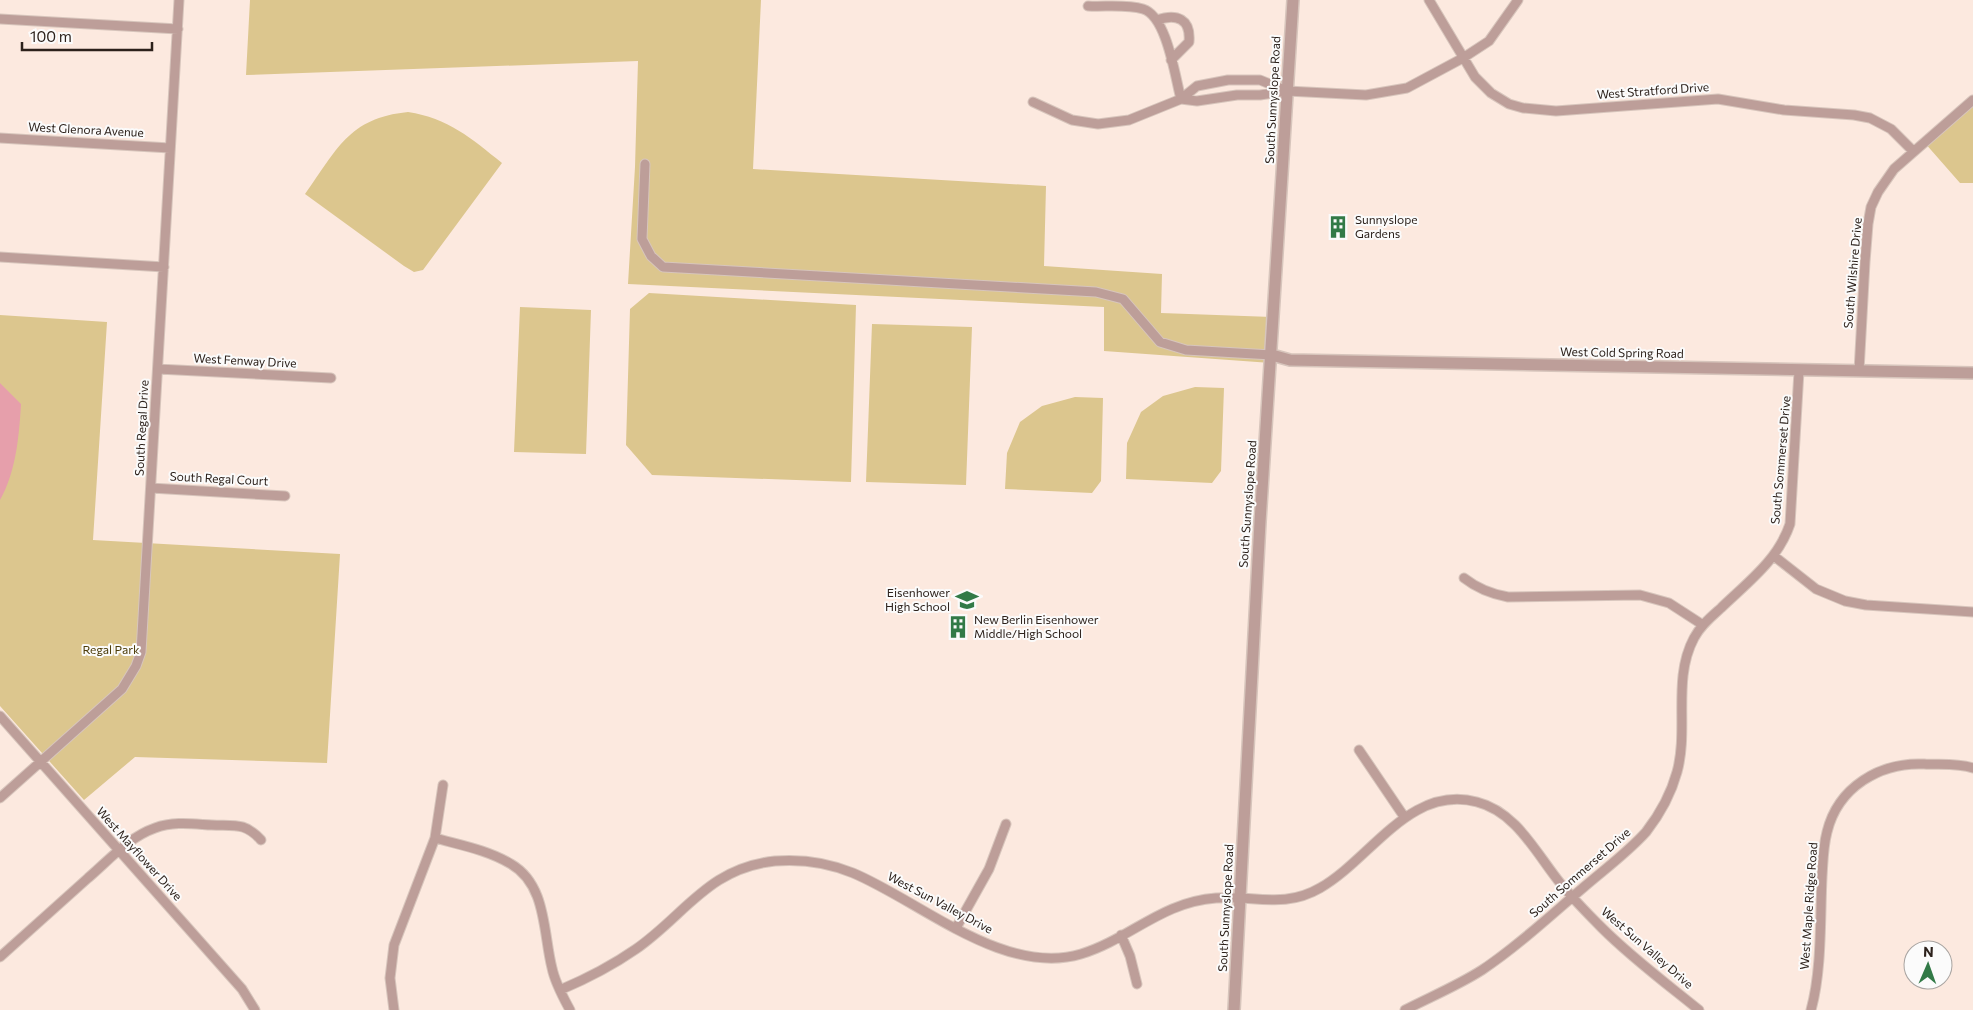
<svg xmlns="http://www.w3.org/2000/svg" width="1973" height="1010" viewBox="0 0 1973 1010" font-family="Commissioner,sans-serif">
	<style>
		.green { fill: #dcc68e }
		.water { fill: #e69fab }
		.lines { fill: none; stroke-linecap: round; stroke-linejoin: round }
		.minor-casing { stroke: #d7c5bc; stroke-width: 11 }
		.tertiary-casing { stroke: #d7c5bc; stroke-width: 14 }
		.minor { stroke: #bd9e99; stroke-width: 9 }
		.tertiary { stroke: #bd9e99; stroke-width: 11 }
		.labels { text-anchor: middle; stroke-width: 4; stroke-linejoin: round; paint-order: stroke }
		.street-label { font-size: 12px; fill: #2c211b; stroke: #fbfbfb }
		.poi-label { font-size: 12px; fill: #2c211b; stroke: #fbfbfb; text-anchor: start }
		.park-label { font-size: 12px; fill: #4b3b07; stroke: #fbfbfb }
	</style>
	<rect width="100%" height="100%" fill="#fce9df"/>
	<path class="green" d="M250 0H761L753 169 1046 186 1044 266 1162 274 1161 313 1274 317 1271 363 1104 351V307L628 284 635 167 638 61 246 75Z
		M1973 100V183H1960L1924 142Z
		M408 112C448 118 471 138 502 163L423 270 414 272 404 266 305 194C337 150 348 118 408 112Z
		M649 293 856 305 851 482 652 475 626 445 630 309Z
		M520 307 591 310 586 454 514 452Z
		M0 315 107 322 93 540 340 554 327 763 135 757 84 800 0 706Z
		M872 324 972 327 966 485 866 482Z
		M1195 387 1224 388 1221 471 1212 483 1126 479 1127 443 1141 412 1163 396Z
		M1075 397 1103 398 1101 481 1092 493 1005 489 1007 453 1020 422 1042 406Z"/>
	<path class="water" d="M0 383 21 404C19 437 16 471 0 500Z"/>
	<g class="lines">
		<defs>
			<path id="minor" d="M1429 0 1475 77 1491 93 1509 104 1523 108 1556 111 1718 99 1784 110 1854 115 1870 118 1891 129 1913 151
				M1088 6C1105 7 1126 4 1143 9 1167 16 1175 77 1181 99
				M0 19 178 29
				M1157 20C1177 13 1191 19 1189 42L1171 60
				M1181 99 1197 101 1237 95H1260L1287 91 1366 95 1407 88 1463 58 1489 41 1518 0
				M1033 102 1072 120 1098 124 1129 120 1181 99 1197 86 1228 80H1260L1287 91
				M0 138 170 148
				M645 164 642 239 651 256 663 267 1096 292 1123 299 1160 342 1186 350 1272 355
				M0 257 164 267
				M158 369 331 378
				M1859 371 1865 262 1868 224 1871 207 1878 192 1894 169 1973 100
				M151 488 285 496
				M1774 556 1816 589 1845 601 1866 605 1973 612
				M1464 578C1478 589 1491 594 1508 597L1640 595 1669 603 1703 625
				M0 716 242 989 255 1010
				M1359 750 1405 818
				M0 798 122 689 136 666 141 652 179 0
				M435 838C460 845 488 850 511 864 547 885 543 933 552 968 555 983 563 997 570 1010
				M956 928 989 869 1006 824
				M1121 935 1130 956 1137 984
				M0 957C29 931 59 904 88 878 109 860 129 837 155 828 174 821 193 824 212 825 234 826 245 822 261 840
				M560 990C586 979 613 965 636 949 685 915 708 868 775 861 801 859 829 863 853 873 920 901 1004 977 1081 954 1130 939 1161 902 1216 898 1254 895 1284 909 1320 888 1371 859 1410 784 1477 802 1517 812 1537 855 1561 884 1574 900 1588 914 1602 928 1632 958 1667 984 1699 1010
				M394 1010 390 978 394 945 435 838 443 785
				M1405 1010C1430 997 1457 986 1482 970 1518 946 1551 915 1584 887 1605 869 1628 852 1646 832 1660 814 1671 794 1677 772 1689 729 1672 679 1694 638 1700 626 1711 617 1721 608 1748 582 1778 560 1790 524L1799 371
				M1811 1010C1822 970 1820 919 1822 877 1823 862 1823 847 1827 832 1838 787 1880 762 1924 764 1940 765 1958 763 1973 768"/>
			<path id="tertiary" d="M1272 355 1290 360 1973 373
				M1234 1010 1260 522 1293 0"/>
		</defs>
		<use href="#minor" class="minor-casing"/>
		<use href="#tertiary" class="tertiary-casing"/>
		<use href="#minor" class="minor"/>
		<use href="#tertiary" class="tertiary"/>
	</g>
	<defs>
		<symbol id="building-bare" viewBox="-9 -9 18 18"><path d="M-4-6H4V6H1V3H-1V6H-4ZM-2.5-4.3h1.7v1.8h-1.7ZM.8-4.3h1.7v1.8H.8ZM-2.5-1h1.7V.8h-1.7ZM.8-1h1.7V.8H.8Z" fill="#327a47" stroke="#fbfbfb" stroke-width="2.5" paint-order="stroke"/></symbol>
		<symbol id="school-bare" viewBox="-9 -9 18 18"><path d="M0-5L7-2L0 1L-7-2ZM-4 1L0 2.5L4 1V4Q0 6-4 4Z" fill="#327a47" stroke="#fbfbfb" stroke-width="2.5" paint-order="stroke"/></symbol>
	</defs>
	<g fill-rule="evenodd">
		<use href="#building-bare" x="1322" y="211" width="32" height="32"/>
		<use href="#school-bare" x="951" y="584" width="32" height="32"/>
		<use href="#building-bare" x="942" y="611" width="32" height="32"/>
	</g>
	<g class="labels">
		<g class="street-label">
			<text transform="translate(1653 91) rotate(-4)" y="4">West Stratford Drive</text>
			<text transform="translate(1273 100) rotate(-87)" y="4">South Sunnyslope Road</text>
			<text transform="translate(86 130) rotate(3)" y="4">West Glenora Avenue</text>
			<text transform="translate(1853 273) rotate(-85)" y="4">South Wilshire Drive</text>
			<text transform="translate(1622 353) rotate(1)" y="4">West Cold Spring Road</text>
			<text transform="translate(245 361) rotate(3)" y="4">West Fenway Drive</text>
			<text transform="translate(142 428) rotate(-87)" y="4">South Regal Drive</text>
			<text transform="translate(1781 460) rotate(-85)" y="4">South Sommerset Drive</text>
			<text transform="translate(219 479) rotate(3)" y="4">South Regal Court</text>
			<text transform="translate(1248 504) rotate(-86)" y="4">South Sunnyslope Road</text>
			<text transform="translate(139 854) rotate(48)" y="4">West Mayflower Drive</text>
			<text transform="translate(1580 873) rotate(-41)" y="4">South Sommerset Drive</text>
			<text transform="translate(940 903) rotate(28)" y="4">West Sun Valley Drive</text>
			<text transform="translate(1809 906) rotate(-86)" y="4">West Maple Ridge Road</text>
			<text transform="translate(1226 908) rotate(-87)" y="4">South Sunnyslope Road</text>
			<text transform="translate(1647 948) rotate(41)" y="4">West Sun Valley Drive</text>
		</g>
		<g class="poi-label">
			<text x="1355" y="224">Sunnyslope<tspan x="1355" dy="14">Gardens</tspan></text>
			<text x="950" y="597" text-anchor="end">Eisenhower<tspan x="950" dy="14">High School</tspan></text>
			<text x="974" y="624">New Berlin Eisenhower<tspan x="974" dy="14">Middle/High School</tspan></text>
		</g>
		<g class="park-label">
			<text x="111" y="654">Regal Park</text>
		</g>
	</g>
	<g transform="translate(1928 965) rotate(2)"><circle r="24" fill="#fbfbfb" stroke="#a8a4a1"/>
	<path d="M0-4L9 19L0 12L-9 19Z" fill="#327a47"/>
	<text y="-8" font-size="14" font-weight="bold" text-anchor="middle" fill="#2c211b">N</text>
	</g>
	<path d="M22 42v8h130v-8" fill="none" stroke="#2c211b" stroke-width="2.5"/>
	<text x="30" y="42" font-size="15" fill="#2c211b" stroke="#fbfbfb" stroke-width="4" paint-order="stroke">100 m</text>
</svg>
